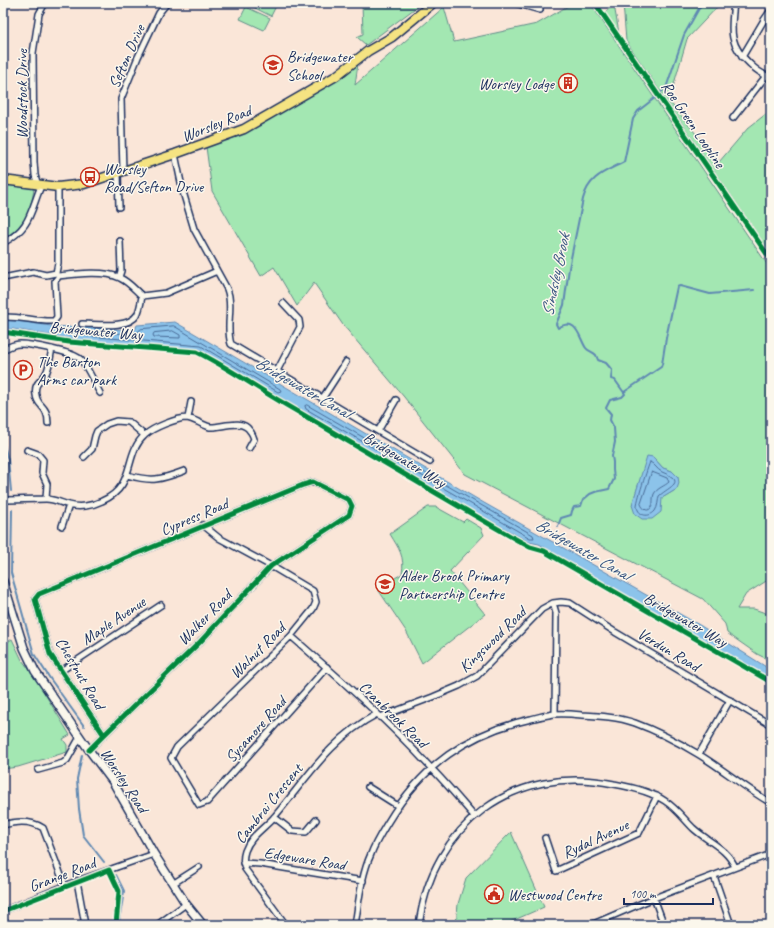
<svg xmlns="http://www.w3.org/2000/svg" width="774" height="928" viewBox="0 0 774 928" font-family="Caveat,sans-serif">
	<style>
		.green { fill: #a3e7b2; stroke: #5f8b88; fill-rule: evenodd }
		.water { fill: #8cc3ea; stroke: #5f88b2 }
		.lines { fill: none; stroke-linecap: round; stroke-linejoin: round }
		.shore { stroke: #486a96; stroke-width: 1 }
		.stream { stroke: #5f88b2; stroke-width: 2 }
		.street-casing { stroke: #1b2f5e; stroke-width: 8 }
		.secondary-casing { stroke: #1b2f5e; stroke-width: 10 }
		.primary-casing { stroke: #1b2f5e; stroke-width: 11 }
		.street { stroke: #fbf7ec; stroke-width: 5 }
		.secondary { stroke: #fbf7ec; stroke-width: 7 }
		.primary { stroke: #f5e382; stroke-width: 8 }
		.cycleway-casing { stroke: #fbf7ec; stroke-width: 8 }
		.cycleway { stroke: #00873e; stroke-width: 5 }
		.labels { text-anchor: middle; stroke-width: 3; stroke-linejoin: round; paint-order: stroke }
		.street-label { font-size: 16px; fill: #1b2f5e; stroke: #fbf7ec }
		.poi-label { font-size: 16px; fill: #1b2f5e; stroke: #fbf7ec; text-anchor: start }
		.water-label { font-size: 17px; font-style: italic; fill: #375481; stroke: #fbf7ec }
	</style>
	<rect width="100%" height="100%" fill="#fae6d8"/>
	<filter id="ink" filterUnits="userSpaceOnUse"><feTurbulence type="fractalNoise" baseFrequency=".025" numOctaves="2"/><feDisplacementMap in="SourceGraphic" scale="8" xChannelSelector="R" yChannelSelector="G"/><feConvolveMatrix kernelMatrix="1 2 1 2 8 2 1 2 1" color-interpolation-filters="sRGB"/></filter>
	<g filter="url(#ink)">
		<path class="green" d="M247 3H275L277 4 271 16 247 4Z
			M362 3H422L366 45 357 37 363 34Z
			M573 3H590L771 270V578L746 594 737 609H754L771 615V661L757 654 727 633 725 624 703 599 465 474 404 397 343 325 314 283 297 306 274 267 261 276 212 191 206 147 358 64 355 85 444 7 454 42 537 24ZM653 457 663 468 672 471 677 489 662 498 632 505 639 483Z
			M623 3H721L687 39 669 101 719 162 748 128 771 110V254L626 41Z
			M614 5 619 33 605 12Z
			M246 7 270 18 264 30 240 19Z
			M3 183 34 189C31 210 24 230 3 239Z
			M428 507H436L463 522 466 519 481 528 484 535 450 571 485 614 422 663 406 631 377 588 402 574C405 556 399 549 390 534Z
			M12 639 22 660 32 673 70 735 63 739 67 745V752L18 767 3 769V645Z
			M511 832 544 907 503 925H456L458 904 466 878Z"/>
		<path class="water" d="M14 320 51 326 135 330 137 325 175 322 484 503 701 626 771 670V679L539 544 529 542 477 513 200 350 74 339 13 329H3V321Z
			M647 456 653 457 663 468 672 471 678 477 679 483 677 489 662 498 661 512 652 519H642L635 514 632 505Z"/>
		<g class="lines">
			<path class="shore" d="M174 326 280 389 281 391 278 392 201 346 87 336 85 335 87 332 135 334 141 329Z
				M173 331 180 335V338L154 337 153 335 154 333Z
				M307 405 533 535 534 538H530L306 409 305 406Z
				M650 462C655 464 657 470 662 472 687 482 670 486 659 496 658 500 658 507 655 511 649 518 639 516 637 507 636 503 648 466 650 462Z
				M652 472 667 478 669 482C665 486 657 488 654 494 652 498 654 503 652 506 649 513 643 510 641 504Z"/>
			<path class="stream" d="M661 92 666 88 684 35 702 3
				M624 392 661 367 662 364 666 338 677 287 680 286 710 294 754 290
				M3 441 8 460 11 491
				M12 510 11 573 34 654 51 680 84 726
				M558 526 561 518 571 515 572 511 574 507 581 506 583 500 590 494 595 492 609 489 614 479 613 470V462L612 456 615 442 614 428 610 420 611 414 606 408 610 400 622 397 625 394 615 380 611 379 612 370 606 363 598 360 596 355C593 352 588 351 586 348 579 338 577 316 558 328L556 324 564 305 569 268 583 199C589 176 605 172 624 162L633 119 638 111 656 97
				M554 534 556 531
				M82 755 77 779 79 809 83 835 104 862
				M116 875 124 891 120 915V925"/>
			<defs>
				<path id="street" d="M515 3 540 10
					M734 3C731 30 728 44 750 64 756 70 763 75 771 77
					M742 57 764 20 771 10
					M733 118 766 76
					M175 154 183 192 194 229 227 289C234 307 225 326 231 344L430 462
					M123 171 121 99 138 57 159 13 167 3
					M118 173 119 207
					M38 186 35 175 34 162 33 53 39 14 45 3
					M3 243C31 228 30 212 41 186
					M119 277 121 271 120 241
					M3 278 33 272 46 275 56 273 58 263V187
					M3 317C20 316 37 322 54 321L57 317 55 281 59 276C75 274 105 270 120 278 129 282 135 290 142 296L166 293 217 271
					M82 324C97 324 128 329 137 315 140 309 141 302 142 296
					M3 350C8 347 14 344 20 344 30 344 73 352 80 359 87 365 95 385 100 393
					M277 371 300 327 299 320 283 303
					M322 399 346 362
					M188 418 191 402
					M48 423C48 405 37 407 36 395 33 381 44 381 47 371 50 364 50 356 52 349
					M378 431 396 400
					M27 450 38 454 43 460 42 473 47 484 46 499
					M84 457 92 449 95 436 97 431 107 424 116 421 129 422 144 435
					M127 475C152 482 160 480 184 471
					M3 500C17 500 31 499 46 499 54 499 61 503 69 505 79 508 92 506 102 501 137 486 123 454 145 435 152 428 177 418 187 418 194 419 202 425 210 427 221 428 242 418 250 431 252 433 253 436 254 439L249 448
					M203 525 219 538 271 566 313 591 316 602 313 609 291 636 177 747 171 758 199 805 207 802 327 667
					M62 526 69 505
					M553 603 556 613 555 714
					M291 636C339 678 388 721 431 768 446 783 460 800 474 816
					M61 671 161 605
					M380 717 433 697 459 686 477 676 542 609 553 603 561 602 570 603 615 632 771 725
					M89 750 104 735 200 642 271 566 349 515 352 506 349 500 313 482 303 485 39 594 35 599 50 654 104 735
					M699 754 730 700
					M38 770 63 763 67 760 80 737
					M368 787 398 806
					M274 817 292 831 306 832 316 820
					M3 825C16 821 31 820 43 828L65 886
					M545 838 556 871 639 833 657 796
					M243 863 260 864 363 881
					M714 876 731 925
					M77 881 85 925
					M174 883 199 867
					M654 898 664 925
					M3 911 77 881 154 854
					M157 925 186 904
					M286 925 245 869C243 863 243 857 245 851 250 836 265 828 275 816 307 778 331 738 377 714
					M355 925C359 901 361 876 371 854 375 843 382 832 388 822 422 766 467 733 531 719 538 717 547 715 554 714 563 713 573 714 582 715 600 716 618 717 635 723 657 731 678 742 698 754 723 769 745 788 771 803
					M419 925C432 825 514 763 614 784 631 787 650 791 665 801 676 808 684 819 693 828 708 842 727 848 735 867
					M591 925 654 898 771 854"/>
				<path id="secondary" d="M3 581 24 648 35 671 89 750 113 782 154 854 186 904 203 925"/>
				<path id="primary" d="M3 180 58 187 84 184 175 154 244 129 336 76 368 51 392 37 433 3"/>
			</defs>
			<use href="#street" class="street-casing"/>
			<use href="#secondary" class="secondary-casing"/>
			<use href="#primary" class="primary-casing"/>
			<use href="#street" class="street"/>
			<use href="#secondary" class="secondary"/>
			<use href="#primary" class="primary"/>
			<defs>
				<path id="cycleway" d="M595 3 771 260
					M3 332 69 342 197 352C227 367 254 386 283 403 362 449 440 496 519 541L530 547 544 551 771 682
					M89 750 104 735 200 642 271 566 349 515 352 506 349 500 313 482 303 485 39 594 35 599 50 654 104 735
					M3 911 109 870 119 891 116 925"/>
			</defs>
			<use href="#cycleway" class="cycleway-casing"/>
			<use href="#cycleway" class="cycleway"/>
		</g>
	</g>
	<defs>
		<symbol id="school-ring" viewBox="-11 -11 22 22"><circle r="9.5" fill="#fbf7ec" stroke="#c8321e" stroke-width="1.5"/><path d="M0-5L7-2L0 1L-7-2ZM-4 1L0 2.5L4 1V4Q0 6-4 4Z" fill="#c8321e"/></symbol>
		<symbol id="building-ring" viewBox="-11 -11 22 22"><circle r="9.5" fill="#fbf7ec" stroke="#c8321e" stroke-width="1.5"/><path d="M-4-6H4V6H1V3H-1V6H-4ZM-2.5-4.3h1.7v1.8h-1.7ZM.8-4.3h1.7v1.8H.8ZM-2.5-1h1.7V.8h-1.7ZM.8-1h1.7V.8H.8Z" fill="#c8321e"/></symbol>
		<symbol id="bus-ring" viewBox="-11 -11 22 22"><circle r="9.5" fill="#fbf7ec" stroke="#c8321e" stroke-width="1.5"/><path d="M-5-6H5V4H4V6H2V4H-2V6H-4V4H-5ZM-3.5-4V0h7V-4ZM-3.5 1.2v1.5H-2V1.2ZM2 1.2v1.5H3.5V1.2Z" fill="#c8321e"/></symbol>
		<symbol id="parking-ring" viewBox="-11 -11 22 22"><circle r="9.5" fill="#fbf7ec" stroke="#c8321e" stroke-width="1.5"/><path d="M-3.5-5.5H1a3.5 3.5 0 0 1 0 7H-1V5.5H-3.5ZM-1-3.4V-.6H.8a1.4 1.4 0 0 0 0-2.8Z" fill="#c8321e"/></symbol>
		<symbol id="civic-ring" viewBox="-11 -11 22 22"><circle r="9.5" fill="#fbf7ec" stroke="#c8321e" stroke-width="1.5"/><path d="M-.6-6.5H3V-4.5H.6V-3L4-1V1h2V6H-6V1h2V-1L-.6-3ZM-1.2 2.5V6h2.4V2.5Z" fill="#c8321e"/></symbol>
	</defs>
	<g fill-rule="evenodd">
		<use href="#school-ring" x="262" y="54" width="22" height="22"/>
		<use href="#building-ring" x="557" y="72" width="22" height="22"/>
		<use href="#bus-ring" x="79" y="166" width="22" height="22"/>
		<use href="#parking-ring" x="12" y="359" width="22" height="22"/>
		<use href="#school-ring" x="374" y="573" width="22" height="22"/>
		<use href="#civic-ring" x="483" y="883" width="22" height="22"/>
	</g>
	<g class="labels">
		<g class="street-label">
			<text transform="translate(126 56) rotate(-66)" y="6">Sefton Drive</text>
			<text transform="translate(21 94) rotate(-90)" y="6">Woodstock Drive</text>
			<text transform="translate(216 123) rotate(-22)" y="6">Worsley Road</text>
			<text transform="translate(694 124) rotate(56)" y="6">Roe Green Loopline</text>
			<text transform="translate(96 330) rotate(5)" y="6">Bridgewater Way</text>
			<text transform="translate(405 459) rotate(31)" y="6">Bridgewater Way</text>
			<text transform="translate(194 516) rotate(-23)" y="6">Cypress Road</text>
			<text transform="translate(204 617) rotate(-46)" y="6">Walker Road</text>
			<text transform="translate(686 619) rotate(30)" y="6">Bridgewater Way</text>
			<text transform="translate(113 620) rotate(-34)" y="6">Maple Avenue</text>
			<text transform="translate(492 639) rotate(-44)" y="6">Kingswood Road</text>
			<text transform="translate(669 649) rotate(31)" y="6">Verdun Road</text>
			<text transform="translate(257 650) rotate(-45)" y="6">Walnut Road</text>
			<text transform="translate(81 673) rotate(59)" y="6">Chestnut Road</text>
			<text transform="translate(394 714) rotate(44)" y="6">Cranbrook Road</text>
			<text transform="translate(255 729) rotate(-48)" y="6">Sycamore Road</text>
			<text transform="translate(125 780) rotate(57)" y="6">Worsley Road</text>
			<text transform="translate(268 803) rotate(-51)" y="6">Cambrai Crescent</text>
			<text transform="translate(595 838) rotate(-25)" y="6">Rydal Avenue</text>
			<text transform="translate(305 858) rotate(9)" y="6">Edgeware Road</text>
			<text transform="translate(62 874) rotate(-21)" y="6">Grange Road</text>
		</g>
		<g class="poi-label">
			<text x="287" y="62">Bridgewater<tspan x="287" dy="18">School</tspan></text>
			<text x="554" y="89" text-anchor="end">Worsley Lodge</text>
			<text x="104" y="174">Worsley<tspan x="104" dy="18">Road/Sefton Drive</tspan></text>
			<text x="37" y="367">The Barton<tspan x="37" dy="18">Arms car park</tspan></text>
			<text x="399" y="581">Alder Brook Primary<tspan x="399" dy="18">Partnership Centre</tspan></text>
			<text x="508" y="900">Westwood Centre</text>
		</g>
		<g class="water-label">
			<text transform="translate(555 275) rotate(-78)" y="6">Sindsley Brook</text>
			<text transform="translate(303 387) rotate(30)" y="6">Bridgewater Canal</text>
			<text transform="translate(583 549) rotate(30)" y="6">Bridgewater Canal</text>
		</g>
	</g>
	<rect width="774" height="928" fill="none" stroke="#fbf7ec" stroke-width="16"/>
	<rect x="8" y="8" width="758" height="912" fill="none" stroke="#1b2f5e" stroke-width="1.5" filter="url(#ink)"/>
	<path d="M624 898v6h89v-6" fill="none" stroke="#1b2f5e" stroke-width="2"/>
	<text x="630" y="898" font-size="12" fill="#1b2f5e" stroke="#fbf7ec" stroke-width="3" paint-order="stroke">100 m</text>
</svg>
